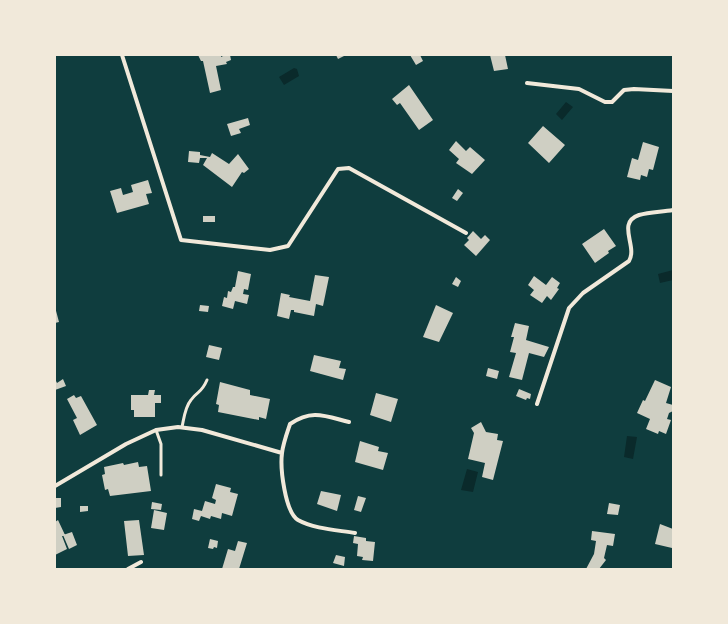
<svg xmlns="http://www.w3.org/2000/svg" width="728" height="624" viewBox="0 0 728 624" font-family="Manrope,sans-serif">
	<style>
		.water { fill: #0a2a2b }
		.building { fill: #cfcfc3 }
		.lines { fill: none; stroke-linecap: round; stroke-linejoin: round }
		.service { stroke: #f1e9da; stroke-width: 3 }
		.minor { stroke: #f1e9da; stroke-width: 4 }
	</style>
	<rect width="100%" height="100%" fill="#0f3d3e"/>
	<path class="water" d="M294 68 297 69 299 76 284 85 279 77Z
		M566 102 573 107 562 120 556 114Z
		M673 270V280L660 283 658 274Z
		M627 436 637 437 633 459 624 457Z
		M467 469 478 472 473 492 461 490Z"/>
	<path class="building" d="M198 55H221V57L225 55H230L231 60 226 62 227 64 216 66 221 90 210 93 203 61H201Z
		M336 55H346L338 59Z
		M410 55H420L423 61 416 65Z
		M490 55H505L508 69 494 71Z
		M409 85 433 120 419 130 400 103 397 105 392 99Z
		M248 118 250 125 239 129 241 133 231 136 227 124Z
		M543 126 565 145 549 163 528 143Z
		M456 141 466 151 470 147 485 160 472 174 456 163 459 159 449 150Z
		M643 142 659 147 653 170 649 169 647 177 641 175 640 180 627 177 632 158 638 160Z
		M189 151 200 152V155L210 157 212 153 229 164 238 154 249 169 244 173 242 172 232 187 203 165 207 158H200L199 163 188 162Z
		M148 180 152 193 146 194 149 204 117 213 110 191 121 188 123 195 133 192 131 185Z
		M458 189 463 193 457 201 452 198Z
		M203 216H215V222H203Z
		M604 229 616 246 608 251 609 253 595 263 582 244Z
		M473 231 481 239 485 235 490 240 476 256 464 245 469 240 467 238Z
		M238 271 251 274 248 290 244 289 243 294 249 295 247 304 235 301 233 309 222 306 224 297 227 298 228 291 231 292 233 287H235Z
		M315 275 329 277 323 306 316 304 314 316 294 312V310H291L289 319 277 316 281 293 290 295 289 297 310 301Z
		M534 276 546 285 552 277 560 283 557 288 559 289 551 300 547 296 542 303 530 295 534 290 528 285Z
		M456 277 461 281 458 287 452 284Z
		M200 305 209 306 208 312 199 311Z
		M436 305 453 313 439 342 423 337Z
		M55 307 59 322 55 323Z
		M515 323 529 326 526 340 549 347 544 357 529 353 522 380 509 377 516 353 510 352 514 337H511Z
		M209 345 222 348 219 360 206 357Z
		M314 355 341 361 339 368 346 369 343 380 310 371Z
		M488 368 499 371 497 379 486 376Z
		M55 379 57 383 63 379 66 386 55 390Z
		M655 380 671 387 666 403 673 405V411L669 413 667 419 671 420 666 434 659 431 658 434 646 429 650 419 637 413 643 400 645 401Z
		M220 382 250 390V395L270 399 266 419 259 417V420L218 412 219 405 216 404Z
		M519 389 531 394 530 399 527 398 526 400 516 396Z
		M149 390H155L154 395H161V403H155V417H134V410H131V395H148Z
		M376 393 398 399 391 422 370 415Z
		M74 395 76 398 81 396 97 425 80 435 73 420 77 418 67 399Z
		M481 422 486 432 498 434 497 440 503 441 493 480 482 477 485 463 468 459 474 433 471 428Z
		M360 441 379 447 378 451 388 453 383 470 355 462Z
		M138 462 139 467 147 466 151 491 110 496 108 489 105 490 102 475 105 474 104 467 123 463 124 465Z
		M216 484 231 488 230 492 238 494 232 516 222 513 221 519 211 516 210 519 201 516 199 521 192 519 194 509 202 511 205 501 215 504 216 500 212 498Z
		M321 491 341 495 337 511 317 504Z
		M358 496 366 498 361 512 354 510Z
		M55 498H61V507L55 508Z
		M152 502 162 504 161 510 151 509Z
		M609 503 620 505 618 515 607 514Z
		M80 506H88V511L80 512Z
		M154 510 167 513 164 530 151 528Z
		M58 520 65 535 62 536 67 549 55 555V522Z
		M139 520 144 555 128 556 124 521Z
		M660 524 673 529 672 548 655 544Z
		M592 531 615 534 613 546 607 545 604 558 606 560 599 569H586L594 554 596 541 591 540Z
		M72 532 77 545 69 549 63 535Z
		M354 536 366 538V541L375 542 373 561 362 560 363 557 357 556 358 544 353 543Z
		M210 539 218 541 217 548 214 547 213 549 208 548Z
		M238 541 247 543 239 569H222L228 549 235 551Z
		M336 555 345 557 344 566 333 563Z"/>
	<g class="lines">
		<path class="service" d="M182 427C184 418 185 407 191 400 198 390 201 394 207 380
			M156 430 161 444V475"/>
		<path class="minor" d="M122 55 181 240 270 250 288 246 338 169 349 168 466 233
			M527 83 579 89 605 102H612L624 90 634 89 673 91
			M537 404 569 308 583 293 629 261C638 246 616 223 639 215 650 212 662 212 673 210
			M349 422C325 416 312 409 290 424 287 433 283 444 282 453 280 468 285 512 298 520 314 529 337 530 355 533
			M55 486 126 444 156 430 178 427 202 430 282 453
			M128 569 141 562"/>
	</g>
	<rect width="728" height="624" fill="none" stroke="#f1e9da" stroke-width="112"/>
</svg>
